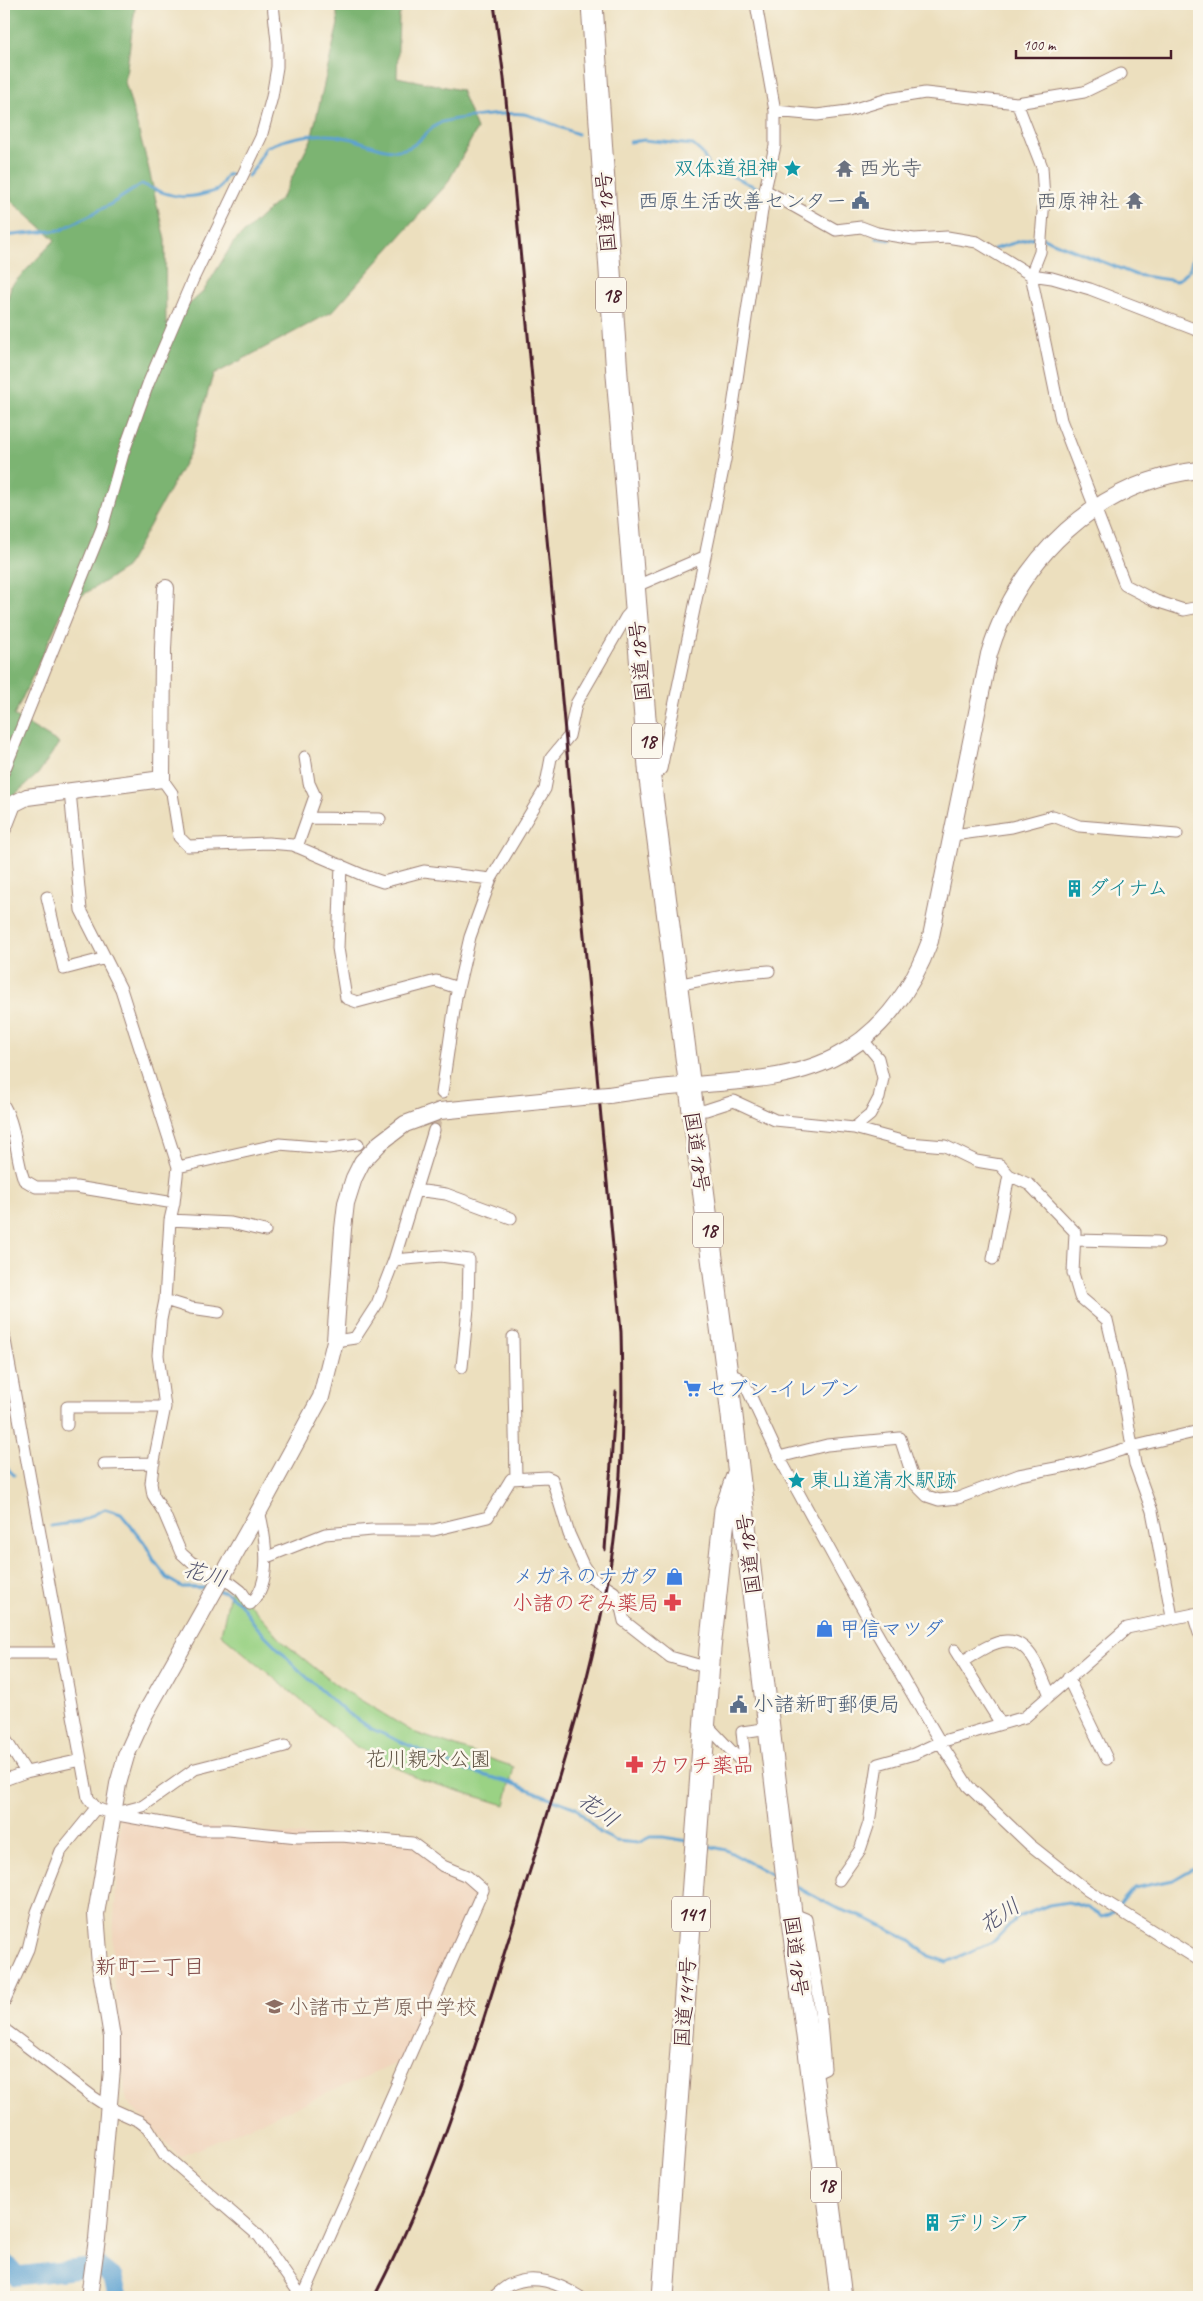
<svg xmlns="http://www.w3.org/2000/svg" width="1203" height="2301" viewBox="0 0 1203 2301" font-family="Caveat,'Klee One',sans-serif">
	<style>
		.built { fill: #f1d5bd }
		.green { fill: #9ad284; stroke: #727858 }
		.forest { fill: #7bb472; stroke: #626a4e }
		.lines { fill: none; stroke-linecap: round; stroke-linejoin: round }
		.stream { stroke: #5da2d2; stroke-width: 3 }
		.river { stroke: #5da2d2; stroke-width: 19 }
		.street-tunnel { stroke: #ccb9a1; stroke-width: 11; stroke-dasharray: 11 5.5; stroke-linecap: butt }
		.street-casing { stroke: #9b7f74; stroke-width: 13 }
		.secondary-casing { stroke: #9b7f74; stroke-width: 18 }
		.highway-casing { stroke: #9b7f74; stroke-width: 23 }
		.street { stroke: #fff; stroke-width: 11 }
		.secondary { stroke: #fff; stroke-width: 16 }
		.highway { stroke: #fff; stroke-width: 21 }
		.rail { stroke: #4a1f2b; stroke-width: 3 }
		.secondary-bridge-casing { stroke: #9b7f74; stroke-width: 18; stroke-linecap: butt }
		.secondary-bridge { stroke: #fff; stroke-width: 16 }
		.labels { text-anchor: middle; stroke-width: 5; stroke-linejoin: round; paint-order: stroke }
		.shield { fill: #fbf7ec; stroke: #7f6065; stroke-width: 1 }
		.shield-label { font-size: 20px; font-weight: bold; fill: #4a1f2b }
		.culture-label { font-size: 21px; fill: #0d838f; stroke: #fbf7ec; text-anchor: start }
		.worship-label { font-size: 21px; fill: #5b616d; stroke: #fbf7ec; text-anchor: start }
		.service-label { font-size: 21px; fill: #4e5e75; stroke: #fbf7ec; text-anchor: end }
		.street-label { font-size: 21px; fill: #4a1f2b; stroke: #fbf7ec }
		.shop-label { font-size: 21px; fill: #366cbe; stroke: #fbf7ec; text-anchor: start }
		.health-label { font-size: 21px; fill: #be3a42; stroke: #fbf7ec; text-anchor: end }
		.park-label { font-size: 21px; fill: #625546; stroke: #fbf7ec }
		.education-label { font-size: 21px; fill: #785e54; stroke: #fbf7ec; text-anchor: start }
		.water-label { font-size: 22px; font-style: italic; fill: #52536e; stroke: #fbf7ec }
		.neighbourhood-label { font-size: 22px; fill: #7e4745; stroke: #fbf7ec }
	</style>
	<rect width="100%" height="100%" fill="#fbf7ec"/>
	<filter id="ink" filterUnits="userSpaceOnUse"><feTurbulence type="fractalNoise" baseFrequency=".02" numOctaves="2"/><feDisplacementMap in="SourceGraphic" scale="10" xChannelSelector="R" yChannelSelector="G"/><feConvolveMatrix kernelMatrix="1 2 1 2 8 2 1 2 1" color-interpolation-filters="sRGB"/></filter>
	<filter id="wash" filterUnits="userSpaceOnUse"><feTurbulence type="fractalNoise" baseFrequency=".0096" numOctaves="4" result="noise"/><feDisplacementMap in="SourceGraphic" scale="20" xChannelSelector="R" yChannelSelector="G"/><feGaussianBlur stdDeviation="1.12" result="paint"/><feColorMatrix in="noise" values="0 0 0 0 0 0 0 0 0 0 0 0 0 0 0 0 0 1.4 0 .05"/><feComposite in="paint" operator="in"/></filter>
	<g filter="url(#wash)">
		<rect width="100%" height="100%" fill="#ecdfbe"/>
		<path class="built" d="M112 1814 228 1830 412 1843 483 1890 409 2058 180 2157 126 2100 112 1955 120 1823Z"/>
		<path class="green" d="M232 1584 283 1642 336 1685 413 1732 514 1767 505 1805 419 1779 357 1747 221 1634Z"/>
		<path class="forest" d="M4 4H132L135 8 125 82 147 161 165 240 166 325 203 292 233 243 282 197 311 140 338 24 336 4H405L399 16 397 77 461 90 477 129 447 184 332 312 213 375 190 453 126 568 65 606 14 716 59 743 38 774 4 804V315L11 286 55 240 11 201 4 103Z"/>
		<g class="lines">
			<path class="stream" d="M630 142 644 140 693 145 702 153 709 166 758 188
				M248 176 254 169 266 147C291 136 320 131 348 138 362 141 378 149 392 150 418 152 422 132 440 123 450 118 513 112 524 114 542 118 560 128 578 134
				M4 236 61 230 111 204 142 184C172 198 186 201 218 190L227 175 239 174
				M877 238 890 240
				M1043 238 1136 275 1177 281 1190 269 1194 252 1199 251
				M994 249 1038 236
				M4 1465 14 1475
				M51 1526 79 1522 105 1509 121 1514 144 1542 155 1562 168 1579 182 1587 209 1588
				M219 1591 225 1592 240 1603 256 1626 300 1671 342 1709 372 1729 462 1769 512 1783 576 1808 600 1833 616 1841 638 1843 650 1837H663L688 1841
				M704 1845 726 1850 778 1878
				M797 1887 836 1908 868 1919 909 1940 929 1956 947 1962 994 1941 1016 1918 1049 1905 1068 1902 1088 1908 1102 1917 1109 1915 1113 1911
				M1118 1906 1134 1888 1173 1880 1199 1865"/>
			<path class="river" d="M4 2261 17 2276 99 2267 113 2278 118 2297"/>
		</g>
	</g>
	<g filter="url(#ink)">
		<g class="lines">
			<path class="street-tunnel" d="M434 1130 442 1093"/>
			<defs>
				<path id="street" d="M1017 103 1042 167 1044 199 1040 252 1031 275 1061 420 1125 585 1156 601 1184 610 1199 607
					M775 111 817 115 848 111 888 99 925 93 1017 103 1084 92 1121 74
					M765 190 836 230 861 227 877 233 914 239 947 237 977 242 1031 275 1052 278 1090 289 1199 331
					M634 587 704 557
					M4 771 102 528 123 454 148 384 193 279 261 137 272 97 277 67V42L273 4
					M162 779 172 793 179 837 188 846 268 843 293 845 365 876 383 882 424 871 491 879
					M650 779 661 769 725 460 765 190 775 146V111L756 4
					M70 791 81 910 121 989 178 1167 174 1203 170 1220 165 1300 161 1320 158 1355 165 1407 153 1466 151 1483 153 1495 164 1513 181 1553 191 1562 232 1584 241 1591 250 1604C273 1584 266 1538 259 1511
					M307 818 380 819
					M953 835 1012 827 1053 816 1079 826 1177 834
					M297 847 315 796 309 783 305 757
					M341 865 338 948 346 998 357 1002 436 981 458 988
					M47 897 64 969 106 958
					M676 985 734 974 769 971
					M442 1093 456 997 470 937 491 879 545 789 551 758 569 736 576 704 626 617 636 606
					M4 1106C17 1129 15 1156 24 1180L36 1187H76L174 1203
					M692 1111 706 1110 734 1101 775 1120 854 1128 909 1143 945 1146 976 1161 1000 1165 1009 1175 1030 1185 1075 1232 1073 1273 1080 1297 1107 1320 1120 1375 1135 1464 1152 1511 1172 1617
					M854 1128 870 1115 879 1098 883 1078 878 1058 862 1039
					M178 1167 279 1144 328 1148 358 1144
					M416 1190 446 1194 511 1218
					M170 1220 231 1223 265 1231
					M1076 1240 1158 1242
					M993 1259 1009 1175
					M394 1260 441 1256 469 1260 468 1308 462 1367
					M165 1300 191 1308 219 1312
					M4 1335 88 1798 96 1808 112 1814 202 1830H228L298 1837 342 1836 412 1843 443 1866 467 1876 483 1890 303 2297
					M513 1337 516 1478
					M335 1341 355 1338 377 1304 394 1260 434 1130
					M727 1374 737 1377 744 1382 779 1457 845 1578 940 1742 968 1786 1029 1844 1087 1890 1199 1960
					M67 1425V1407H165
					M779 1457 827 1445 900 1438 915 1484 927 1496 939 1500 958 1498 1019 1475 1077 1464 1131 1447 1199 1431
					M104 1464 154 1463
					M267 1557 325 1534 372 1530H434L488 1517 511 1479 547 1477 552 1479 569 1534 583 1565 591 1577 614 1592 619 1599 624 1621 670 1657 709 1668
					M1193 1614 1199 1633
					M955 1650 1001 1724
					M4 1653H62
					M963 1661C975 1654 991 1642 1006 1641 1031 1639 1042 1677 1050 1695
					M1068 1678 1107 1759
					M705 1723 738 1758 742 1757 744 1751 742 1732 770 1728
					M4 1737 26 1772
					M4 1780 26 1772 81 1760
					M116 1813 143 1806 195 1769 285 1746
					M839 1880 860 1850 869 1823 878 1764 914 1754 940 1742 1025 1717 1127 1628 1199 1613
					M791 1913 806 1919 819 1999 825 2068 812 2074
					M4 2002 28 1949 37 1912 61 1851 96 1808
					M4 2029 93 2097 110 2108 139 2121 148 2128 164 2154 259 2236 302 2297
					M493 2297C498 2294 503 2288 509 2285 534 2273 558 2283 580 2297"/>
				<path id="secondary" d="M4 827 13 804 27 797 162 779 163 649 166 588
					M609 1095C629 1092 649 1089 670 1087 721 1082 786 1082 833 1058 881 1034 912 990 930 941L989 654C1018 558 1097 482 1199 470
					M89 2297 97 2239 112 2069V2037L100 1965 96 1914 118 1784 126 1756 145 1714 259 1511 321 1397 335 1341 343 1229 346 1203 354 1178 362 1162 380 1143 405 1124 440 1111 582 1097"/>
				<path id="highway" d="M592 4 617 375 650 779 727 1374 791 1913 841 2297
					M663 2297 710 1649 725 1510 738 1473"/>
			</defs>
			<use href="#street" class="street-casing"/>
			<use href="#secondary" class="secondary-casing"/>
			<use href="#highway" class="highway-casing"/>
			<use href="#street" class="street"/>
			<use href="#secondary" class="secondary"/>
			<use href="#highway" class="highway"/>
			<path class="rail" d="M605 1550 616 1392
				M374 2297C434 2184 471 2060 509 1938 546 1816 589 1695 610 1568 623 1490 623 1411 621 1332L504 78 494 4"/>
			<defs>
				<path id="secondary-bridge" d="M582 1097 609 1095"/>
			</defs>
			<use href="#secondary-bridge" class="secondary-bridge-casing"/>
			<use href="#secondary-bridge" class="secondary-bridge"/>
		</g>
	</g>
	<defs>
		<symbol id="sight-bare" viewBox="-9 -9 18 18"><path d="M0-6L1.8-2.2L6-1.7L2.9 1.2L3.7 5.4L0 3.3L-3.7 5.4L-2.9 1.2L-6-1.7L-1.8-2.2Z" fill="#0f9aa8" stroke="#fbf7ec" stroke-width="2.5" paint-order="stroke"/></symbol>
		<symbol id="temple-bare" viewBox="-9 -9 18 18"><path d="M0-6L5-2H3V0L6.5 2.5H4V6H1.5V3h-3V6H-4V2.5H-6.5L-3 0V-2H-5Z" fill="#6b7280" stroke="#fbf7ec" stroke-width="2.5" paint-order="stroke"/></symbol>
		<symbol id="civic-bare" viewBox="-9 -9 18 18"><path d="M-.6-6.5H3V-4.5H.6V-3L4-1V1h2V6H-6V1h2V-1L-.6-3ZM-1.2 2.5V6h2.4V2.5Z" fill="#5c6f8a" stroke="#fbf7ec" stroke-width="2.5" paint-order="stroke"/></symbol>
		<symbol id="building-bare" viewBox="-9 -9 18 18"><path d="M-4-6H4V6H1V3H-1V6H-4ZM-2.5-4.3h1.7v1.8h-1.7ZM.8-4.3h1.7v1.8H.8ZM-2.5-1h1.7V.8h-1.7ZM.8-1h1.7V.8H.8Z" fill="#0f9aa8" stroke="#fbf7ec" stroke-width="2.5" paint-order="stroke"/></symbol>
		<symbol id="supermarket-bare" viewBox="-9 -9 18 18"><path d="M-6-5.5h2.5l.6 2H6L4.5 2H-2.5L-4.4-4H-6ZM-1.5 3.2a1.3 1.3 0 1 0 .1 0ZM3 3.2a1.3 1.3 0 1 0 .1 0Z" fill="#3f7fe0" stroke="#fbf7ec" stroke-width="2.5" paint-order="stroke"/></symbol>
		<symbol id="shop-bare" viewBox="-9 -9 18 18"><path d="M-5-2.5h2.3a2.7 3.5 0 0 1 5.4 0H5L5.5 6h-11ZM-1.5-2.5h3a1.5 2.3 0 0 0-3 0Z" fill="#3f7fe0" stroke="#fbf7ec" stroke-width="2.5" paint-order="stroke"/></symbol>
		<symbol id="pharmacy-bare" viewBox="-9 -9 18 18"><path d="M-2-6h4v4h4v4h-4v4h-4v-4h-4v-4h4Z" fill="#e0444e" stroke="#fbf7ec" stroke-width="2.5" paint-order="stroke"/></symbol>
		<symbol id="school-bare" viewBox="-9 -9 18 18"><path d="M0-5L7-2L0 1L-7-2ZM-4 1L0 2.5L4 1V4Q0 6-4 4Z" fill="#8d6e63" stroke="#fbf7ec" stroke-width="2.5" paint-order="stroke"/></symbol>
	</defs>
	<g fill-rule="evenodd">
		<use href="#sight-bare" x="780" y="156" width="25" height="25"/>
		<use href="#temple-bare" x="832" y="156" width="25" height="25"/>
		<use href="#civic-bare" x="848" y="188" width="25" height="25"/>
		<use href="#temple-bare" x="1122" y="188" width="25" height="25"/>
		<use href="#building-bare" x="1062" y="876" width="25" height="25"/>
		<use href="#supermarket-bare" x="680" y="1376" width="25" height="25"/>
		<use href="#sight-bare" x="784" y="1468" width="25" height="25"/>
		<use href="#shop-bare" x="662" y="1564" width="25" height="25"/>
		<use href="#pharmacy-bare" x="660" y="1590" width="25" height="25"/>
		<use href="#shop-bare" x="812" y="1616" width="25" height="25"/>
		<use href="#civic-bare" x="726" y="1692" width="25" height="25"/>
		<use href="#pharmacy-bare" x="622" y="1752" width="25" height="25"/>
		<use href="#school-bare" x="262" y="1994" width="25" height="25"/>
		<use href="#building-bare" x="920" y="2210" width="25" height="25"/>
	</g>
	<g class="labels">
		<g class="shield">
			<rect x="596" y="277.5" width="30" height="35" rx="4"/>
			<rect x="632" y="723.5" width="30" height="35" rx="4"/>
			<rect x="693" y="1212.5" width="30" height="35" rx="4"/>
			<rect x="672" y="1896.5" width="38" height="35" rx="4"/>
			<rect x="811" y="2167.5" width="30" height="35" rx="4"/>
		</g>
		<g class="shield-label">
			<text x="611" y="302">18</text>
			<text x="647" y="748">18</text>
			<text x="708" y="1237">18</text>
			<text x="691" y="1921">141</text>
			<text x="826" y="2192">18</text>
		</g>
		<g class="culture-label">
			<text x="779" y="175" text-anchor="end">双体道祖神</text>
			<text x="1088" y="895">ダイナム</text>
			<text x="810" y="1487">東山道清水駅跡</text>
			<text x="946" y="2230">デリシア</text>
		</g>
		<g class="worship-label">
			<text x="859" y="175">西光寺</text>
			<text x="1120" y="208" text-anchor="end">西原神社</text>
		</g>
		<g class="service-label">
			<text x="847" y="208">西原生活改善センター</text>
			<text x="753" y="1711" text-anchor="start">小諸新町郵便局</text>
		</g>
		<g class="street-label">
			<text transform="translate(606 212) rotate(-94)" y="7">国道18号</text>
			<text transform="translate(640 661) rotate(-95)" y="7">国道18号</text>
			<text transform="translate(697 1152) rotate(82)" y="7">国道18号</text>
			<text transform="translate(749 1554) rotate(-97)" y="7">国道18号</text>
			<text transform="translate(796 1956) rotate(83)" y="7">国道18号</text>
			<text transform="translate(685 2002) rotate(-86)" y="7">国道141号</text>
		</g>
		<g class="shop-label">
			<text x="706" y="1396">セブン-イレブン</text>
			<text x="660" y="1583" text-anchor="end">メガネのナガタ</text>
			<text x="839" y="1636">甲信マツダ</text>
		</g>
		<g class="health-label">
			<text x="659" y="1610">小諸のぞみ薬局</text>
			<text x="649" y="1772" text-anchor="start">カワチ薬品</text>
		</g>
		<g class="park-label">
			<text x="428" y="1766">花川親水公園</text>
		</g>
		<g class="education-label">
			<text x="288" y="2014">小諸市立芦原中学校</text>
		</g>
		<g class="water-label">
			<text transform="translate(205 1573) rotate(15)" y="8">花川</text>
			<text transform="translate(599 1809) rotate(36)" y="8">花川</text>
			<text transform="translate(999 1915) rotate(-34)" y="8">花川</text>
		</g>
		<g class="neighbourhood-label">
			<text x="150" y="1974">新町二丁目</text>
		</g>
	</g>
	<rect width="1203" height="2301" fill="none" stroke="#fbf7ec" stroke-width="20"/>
	<path d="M1016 50v8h155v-8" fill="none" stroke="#4a1f2b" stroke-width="2.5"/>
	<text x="1023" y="50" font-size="15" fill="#4a1f2b" stroke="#fbf7ec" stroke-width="4" paint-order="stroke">100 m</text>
</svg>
